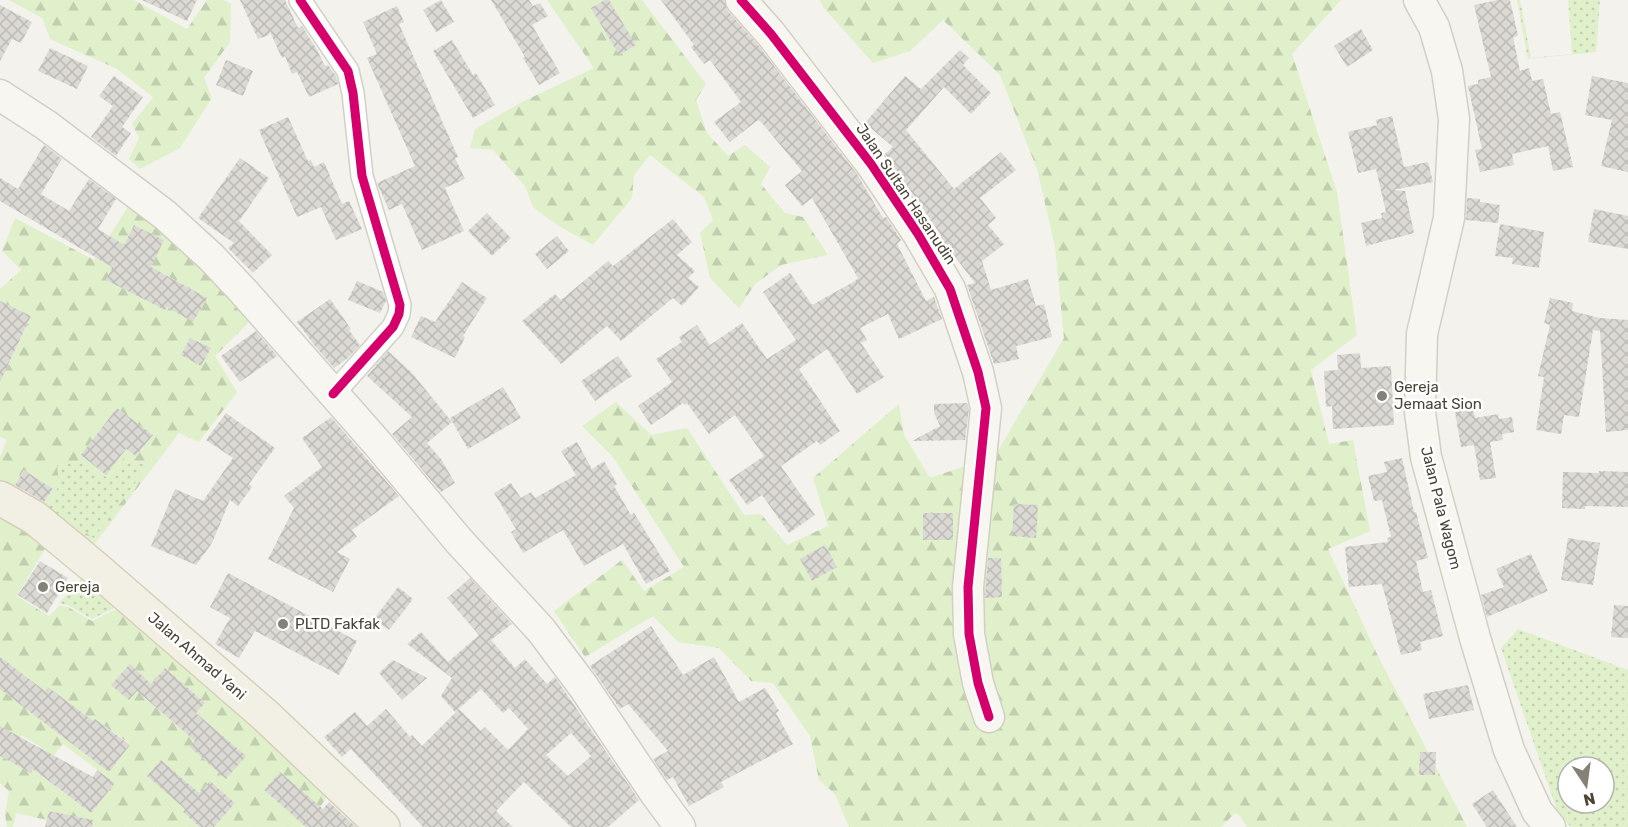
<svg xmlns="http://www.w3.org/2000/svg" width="1628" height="827" viewBox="0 0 1628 827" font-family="Rubik,sans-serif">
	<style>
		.green { fill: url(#green-dots); fill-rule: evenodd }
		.forest { fill: url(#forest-firs); fill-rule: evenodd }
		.building { fill: url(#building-cross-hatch); fill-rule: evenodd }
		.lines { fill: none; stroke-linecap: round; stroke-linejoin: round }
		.street-casing { stroke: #d1d0ca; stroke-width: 24 }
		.secondary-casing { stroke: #d3d0c3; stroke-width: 33 }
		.primary-casing { stroke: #d7cfb9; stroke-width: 36 }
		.street { stroke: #fdfdfc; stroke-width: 21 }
		.secondary { stroke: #f7f6f1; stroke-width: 30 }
		.primary { stroke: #f2efe5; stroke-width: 33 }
		.cycleway-casing { stroke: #fff; stroke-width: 13 }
		.cycleway { stroke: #d6006c; stroke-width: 9 }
		.poi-dot { fill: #868177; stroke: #fff; stroke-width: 2 }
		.labels { text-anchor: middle; stroke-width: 5; stroke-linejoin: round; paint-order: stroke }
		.street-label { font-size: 15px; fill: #4c4437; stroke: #fff }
		.poi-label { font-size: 15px; fill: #4c4437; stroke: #fff; text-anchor: start }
	</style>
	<defs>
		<pattern id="green-dots" width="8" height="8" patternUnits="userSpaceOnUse" patternTransform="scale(1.5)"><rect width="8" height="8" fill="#dff0cb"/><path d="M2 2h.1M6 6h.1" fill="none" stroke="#c1cfaf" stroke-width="1.8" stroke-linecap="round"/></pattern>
		<pattern id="forest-firs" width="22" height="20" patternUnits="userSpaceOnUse" patternTransform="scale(1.5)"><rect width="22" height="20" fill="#dff0cb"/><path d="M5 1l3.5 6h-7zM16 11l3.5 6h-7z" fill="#c1cfaf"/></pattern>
		<pattern id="building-cross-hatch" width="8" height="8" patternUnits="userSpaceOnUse" patternTransform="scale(1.5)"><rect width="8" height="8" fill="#dbd9d3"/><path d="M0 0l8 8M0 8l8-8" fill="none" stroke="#bebbb6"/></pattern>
	</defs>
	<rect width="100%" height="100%" fill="#f3f2ed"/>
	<path class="green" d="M1517 0H1520L1531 58 1572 54 1568 0H1600L1596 52 1528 59Z
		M124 458 147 464 145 470 94 539 48 508 59 484 56 465 82 461 108 478Z
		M85 575 122 604 92 619 68 605 59 603Z
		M1518 629 1628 670V827H1571L1558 813 1501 648ZM1568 767H1604V803H1568Z"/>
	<path class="forest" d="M9 0H134L187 29 207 0H223L231 4 230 42 204 78 212 98 180 148 140 169 129 159 139 138 132 124 153 97 117 69 50 39 42 18Z
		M547 0H642L706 84 696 100 707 133 728 156 745 145 770 167 761 184 785 213 803 217 828 255 781 265 755 284 739 308 710 278 700 233 713 220 704 197 650 155 634 175 632 198 593 245 557 225 533 207 525 186 493 150 470 148 475 129 520 103 594 68Z
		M820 0H1341L1292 54 1337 192 1357 335 1311 370 1329 444 1353 440 1370 531 1328 549 1377 654 1467 827H1247L1240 816 1235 813 1221 827H849L835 794 819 780 810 736 773 683 751 681 719 648 678 642 653 616 585 657 554 611 622 560 644 591 684 567 613 457 582 426 616 402 651 435 687 428 744 515 761 514 787 545 828 526 813 478 899 404 904 435 930 478 995 456 1064 338 1055 247 1037 169 1000 75 943 20 910 51 873 63 823 7Z
		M131 202 253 318 215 356 237 392 199 442 179 433 93 546 0 483V457L7 440 0 437V363L8 366 31 316 0 301V289L21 270 2 251 15 218 94 260ZM134 225 164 240 137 295 106 280ZM163 273 180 283 165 310 147 300ZM190 338 210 348 201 366 181 355ZM117 408 153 435 137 456 126 449 106 474 81 455ZM124 458 147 464 145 470 94 538 48 508 59 484 57 465 82 461 108 478ZM24 470 53 489 42 506 13 488Z
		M0 513 18 524 46 547 17 596 49 616 59 606 68 607 92 621 125 605 328 795 307 827H214L235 803 210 781 183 812 200 827H79L80 818 49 811 47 820 16 813 13 827H7L5 814 9 791 0 783V747L9 731 0 726V689L35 684 0 657ZM130 665 147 680 129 700 112 685ZM165 668 205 703 182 730 141 695ZM95 719 130 744 113 767 79 741ZM210 725 226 778 190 747ZM21 735 44 749 31 773 7 760ZM63 744 115 783 91 813 39 774ZM161 761 188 783 174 799 147 776ZM280 772 306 795 290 813 264 790Z"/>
	<path class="building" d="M142 0H197L187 21Z
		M240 0H285L298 28 302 26 317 50 325 66 328 65 336 76 338 84 309 97 297 72 292 74 285 56 282 58 270 32 269 35 258 39Z
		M441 0 454 22 436 32 423 10Z
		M491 0H529L533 6 540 3 548 16 532 25 560 73 539 85 523 58 525 57Z
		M605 0H609L636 45 619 55 591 8Z
		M661 0H724L728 11 758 45 857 174 883 218 886 217 901 240 897 244 926 301 934 297 942 319 899 339 888 314 860 328 867 340 861 343 884 377 857 394 827 349 799 369 840 431 820 445 817 441 781 466 815 515 789 533 762 495 747 505 729 480 764 456 735 415 709 434 687 403 685 405 683 403 651 425 638 406 672 382 656 359 682 342 679 337 697 325 710 345 742 323 767 359 796 340 763 292 790 273 812 305 855 281 858 278 812 198 802 206 785 185 802 171 762 123 758 120 730 142 714 122 741 102 710 60 704 64 691 47 694 45Z
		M1498 0H1510L1518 36 1513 37 1520 71 1529 68 1532 81 1543 79 1551 114 1560 112 1573 167 1553 171 1548 146 1512 154 1514 165 1480 172 1475 150 1482 149 1468 86 1478 84V80L1491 77 1474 5Z
		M0 5 32 22 21 43 12 39 0 61Z
		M397 6 404 22 399 24 458 157 455 158 465 179 445 188 464 231 422 250 402 204 389 210 377 183 415 166 367 58 377 54 363 22Z
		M1361 29 1373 50 1347 67 1334 46Z
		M452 40 473 75 476 73 495 105 473 118 433 51Z
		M50 48 88 66 77 89 38 71Z
		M960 50 969 58 963 65 991 93 971 114 944 87 906 130 954 189 1001 152 1016 170 980 198 996 218 988 225 1004 244 982 261 991 290 1028 279 1036 306 1044 304 1052 337 1016 346 1019 359 994 364 967 285 975 283 952 253 950 254 948 252 939 237 941 235 885 154 893 147 865 123 905 76 921 89Z
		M226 60 253 71 243 96 216 85Z
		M114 76 143 97 122 127 131 133 116 156 91 137 113 106 99 96Z
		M1592 76 1628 83V172L1601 166 1612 120 1585 115Z
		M1392 116 1404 167 1428 162 1433 182 1393 190 1405 191 1414 233 1366 246 1361 223 1382 218 1381 213 1386 212 1376 169 1358 173 1348 132 1377 125 1376 120Z
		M288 117 308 161 311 160 314 167 324 162 342 204 349 201 362 229 336 240 321 207 297 217 259 130Z
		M44 145 62 159 41 194 69 211 89 179 116 199 98 229 124 245 134 225 164 240 151 267 207 298 193 322 167 307 165 310 106 280 112 267 0 201V178L18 189Z
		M240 158 269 178 239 221 272 255 253 273 228 248 234 243 198 218Z
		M1467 198 1480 199V202L1500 205 1498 223 1466 220Z
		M1594 209 1628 216V249L1588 242Z
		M487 213 511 238 492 256 468 231Z
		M673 219 692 242 677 255 695 271 688 278 699 287 682 306 673 298 621 341 607 326 561 364 522 321 555 294 561 300 608 261 613 266Z
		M1500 224 1544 232 1539 268 1512 264 1513 258 1495 256Z
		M557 236 569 251 547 269 535 254Z
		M357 281 383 292 386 301 380 313 348 300Z
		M462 282 487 298 463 336 465 337 455 358 411 337 421 316 435 322Z
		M1550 298 1573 303 1572 311 1600 318 1628 320V430L1606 432 1600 331 1593 330 1579 417 1564 415 1561 434 1536 430 1544 377 1538 376 1550 325 1544 323Z
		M330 299 351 329 349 330 360 345 348 358 334 368 315 346 297 322Z
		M0 301 31 316 0 382Z
		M256 331 277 356 240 382 221 356Z
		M190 338 211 348 201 366 181 355Z
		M388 351 412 373 452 422 427 443 441 459 455 483 441 492 392 434 412 417 367 376Z
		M1360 353 1361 368 1391 366 1394 425 1333 429 1332 406 1326 407 1324 371 1338 370 1337 355Z
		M618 356 632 376 595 401 581 381Z
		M503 387 521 418 468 449 450 418Z
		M967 403 969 409 965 440 912 441 940 426 934 413V404Z
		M117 408 153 435 136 456 126 449 106 475 81 455Z
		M1473 409 1475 418 1498 414 1499 419 1512 417 1514 432 1502 434 1503 440 1490 442 1496 478 1480 480 1474 445 1461 447 1455 412Z
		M226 413 275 448 249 484 252 487 238 506 230 500 212 543 196 565 151 546 175 489 203 501 233 458 206 440Z
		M331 417 399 496 352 530 357 537 337 552 350 559 333 592 268 559 294 508 284 496 322 467 302 438Z
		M577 442 592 469 604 461 617 484 614 486 631 515 634 513 670 571 646 584 623 544 584 566 563 530 523 553 511 532 516 529 494 493 511 483 521 498 531 492 535 498 576 475 561 451Z
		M1402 458 1414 512H1416L1428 558 1416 561 1423 592 1431 590 1443 636 1420 642 1422 650 1401 655 1382 584 1349 587 1345 547 1388 542 1387 538 1391 537 1382 500 1374 501 1368 476 1387 472 1384 462Z
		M24 470 53 489 44 502 15 485Z
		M1599 471 1628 472V507L1585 506V509L1562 508 1563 472 1599 473Z
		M1014 504 1038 505 1036 538 1012 536Z
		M923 513H953V540H923Z
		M1568 538 1600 543 1593 585 1561 580Z
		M825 545 837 567 812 581 800 559Z
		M1531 554 1548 591 1487 617 1481 595 1504 587 1496 569Z
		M988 558H1001L1002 597 985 598Z
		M40 561 68 578 47 613 18 595Z
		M228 573 357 641 339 675 255 631 239 658 215 644 230 618 210 607Z
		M470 578 512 624 491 640 515 668 525 659 547 684 555 677 639 800 608 827H571L524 782 496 811 513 827H423L351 749 342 757 324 737 355 712 367 726 386 709 410 737 412 735 422 746 459 709 481 731 485 727 508 750 528 729 509 708 503 713 481 689 455 712 441 696 452 678 407 644 421 632 448 662 479 635 447 598ZM571 733 591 756 568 776 546 755Z
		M398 587 413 599 389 630 374 619Z
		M1614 605 1628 606V638L1611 637Z
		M651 626 683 675 714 657 739 702 765 688 779 711 776 713 793 744 721 782 724 787 689 806 673 777 667 780 653 759 668 751 628 704 620 709 590 666Z
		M0 657 45 691 48 687 93 721 95 719 130 745 109 772 0 689Z
		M393 660 427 678 402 700 379 673Z
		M130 664 151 684 165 668 205 703 196 713 246 756 226 779 190 747 195 741 137 691 129 700 111 685Z
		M1468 685 1474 710 1429 719 1423 694Z
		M0 726 93 777 97 770 115 783 91 813 33 769 31 773 0 756Z
		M1420 752H1436L1435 775H1419Z
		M161 760 199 793 210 781 235 803 214 827H200L183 812 185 809 147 776Z
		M280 772 323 809 329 802 356 827H306L264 790Z
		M1493 790 1517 827H1487L1472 804Z
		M49 811 93 820 92 827H45Z"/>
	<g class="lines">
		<defs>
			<path id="street" d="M300 0 348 71 353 93 362 176 400 305 399 314 393 327 333 394"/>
			<path id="secondary" d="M741 0 771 34 871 164 918 234 950 289 978 372 986 408 968 587 969 634 978 683 989 717
				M1419 0 1434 27 1447 71 1454 119 1449 218 1422 334 1420 412 1426 457 1475 638 1509 750 1537 811 1550 827
				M0 95 46 125 165 215 211 257 244 292 377 443 459 541 541 630 583 686 655 793 680 827"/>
			<path id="primary" d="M0 498 35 518 93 566 266 716 383 827"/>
		</defs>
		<use href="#street" class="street-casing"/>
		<use href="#secondary" class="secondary-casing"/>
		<use href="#primary" class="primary-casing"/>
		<use href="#street" class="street"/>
		<use href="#secondary" class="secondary"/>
		<use href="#primary" class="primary"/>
		<defs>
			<path id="cycleway" d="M300 0 348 71 353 93 362 176 400 305 399 314 393 327 333 394
				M741 0 771 34 871 164 918 234 950 289 978 372 986 408 968 587 969 634 978 683 989 717"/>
		</defs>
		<use href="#cycleway" class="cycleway-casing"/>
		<use href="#cycleway" class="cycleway"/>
	</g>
	<g class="poi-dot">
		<circle cx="1382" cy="396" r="6"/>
		<circle cx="43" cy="587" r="6"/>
		<circle cx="283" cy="624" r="6"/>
	</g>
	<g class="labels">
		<g class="street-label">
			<text transform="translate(906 194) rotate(56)" y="5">Jalan Sultan Hasanudin</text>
			<text transform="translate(1441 508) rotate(76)" y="5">Jalan Pala Wagom</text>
			<text transform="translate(197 656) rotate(41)" y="5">Jalan Ahmad Yani</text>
		</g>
		<g class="poi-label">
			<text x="1394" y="392">Gereja<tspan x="1394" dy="17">Jemaat Sion</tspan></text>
			<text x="55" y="592">Gereja</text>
			<text x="295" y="629">PLTD Fakfak</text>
		</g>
	</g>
	<g transform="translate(1586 785) rotate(167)"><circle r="28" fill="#ffffff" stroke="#b7b4af" stroke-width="1.5"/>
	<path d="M0-4.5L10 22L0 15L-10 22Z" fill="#868177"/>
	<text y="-9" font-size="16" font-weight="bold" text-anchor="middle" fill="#4c4437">N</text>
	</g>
</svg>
